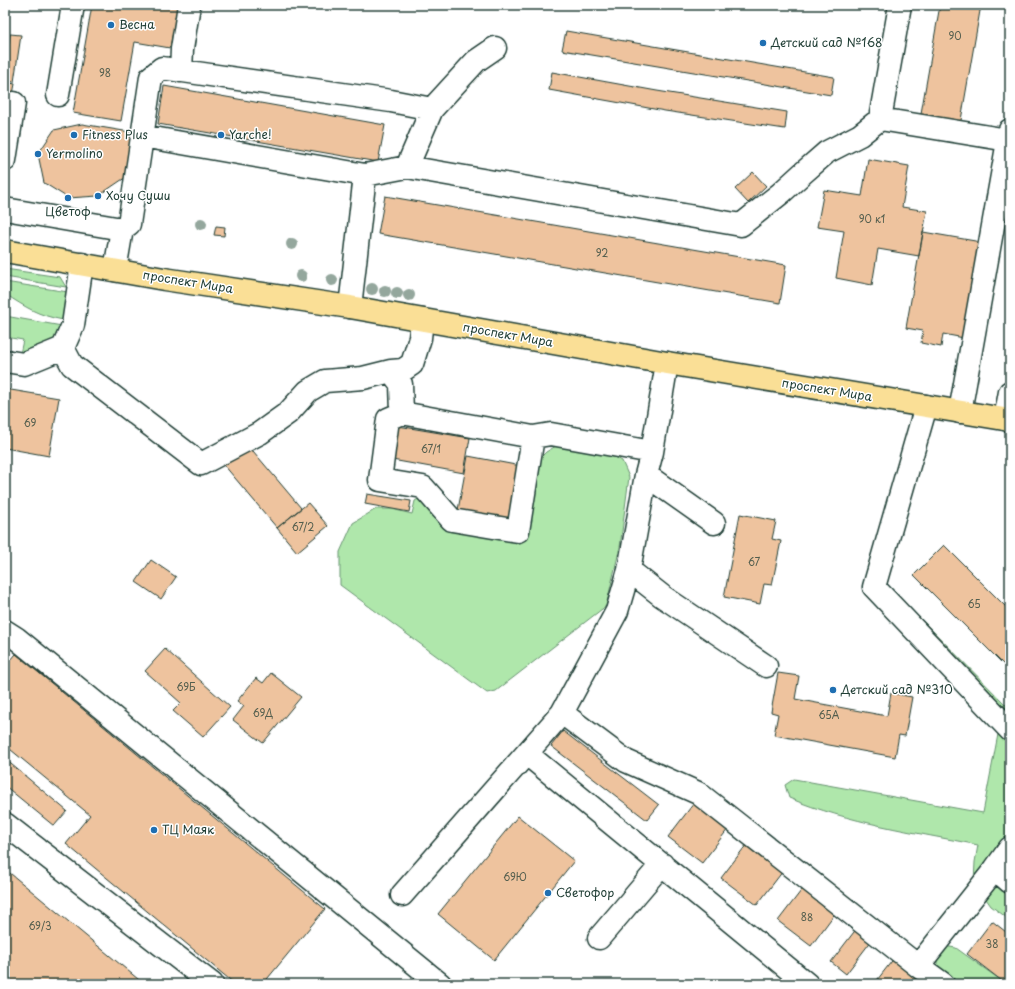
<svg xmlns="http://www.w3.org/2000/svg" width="1015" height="989" viewBox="0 0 1015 989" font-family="'Playpen Sans',sans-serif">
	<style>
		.green { fill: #afe7ab; stroke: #679270 }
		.building { fill: #eec39e; stroke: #1f3d34 }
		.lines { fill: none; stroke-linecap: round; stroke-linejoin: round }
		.minor-casing { stroke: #1f3d34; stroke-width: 25 }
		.major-casing { stroke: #1f3d34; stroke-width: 25 }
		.minor { stroke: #fff; stroke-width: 22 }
		.major { stroke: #fadf96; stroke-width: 22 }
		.tree { fill: #94a79d }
		.poi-dot { fill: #1f6fb2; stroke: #fff; stroke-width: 1.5 }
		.labels { text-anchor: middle; stroke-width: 3; stroke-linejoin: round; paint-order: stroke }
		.number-label { font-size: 10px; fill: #535e4e }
		.poi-label { font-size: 12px; fill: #1f3d34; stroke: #fff; text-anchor: start }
		.street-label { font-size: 12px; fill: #1f3d34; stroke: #fff }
	</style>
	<rect width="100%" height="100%" fill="#fff"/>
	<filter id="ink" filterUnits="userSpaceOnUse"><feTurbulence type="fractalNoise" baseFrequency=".025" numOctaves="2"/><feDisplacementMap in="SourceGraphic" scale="8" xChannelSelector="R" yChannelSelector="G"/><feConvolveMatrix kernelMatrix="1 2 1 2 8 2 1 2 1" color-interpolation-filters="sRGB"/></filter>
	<g filter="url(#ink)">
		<path class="green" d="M5 269 60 277 66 287 5 277Z
			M5 282 68 292 63 320C37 315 27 308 5 294Z
			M5 316 62 326 56 341 20 354 23 340 5 337Z
			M561 443 602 449 622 461 629 477 620 547 606 606 496 691 487 693 340 585V552L353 523 376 509H392L412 514 415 501 421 497 448 528 536 462 546 452Z
			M910 616H918L1010 709V920L991 906 974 882 975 862 978 845C914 832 849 823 789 798L785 785 794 779 983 813 999 729Z
			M944 946 956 948 1006 984H960L938 971 936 954Z"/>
		<path class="building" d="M92 5H178L170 48 135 42 121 121 73 113Z
			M940 5H981L960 126 920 119Z
			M566 31 834 77 831 95 562 50Z
			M10 34 21 35 14 82 5 81V71Z
			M552 72 657 91 787 112 785 129 665 111 549 90Z
			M5 82 15 84 11 104 5 103Z
			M164 86 385 125 378 162 158 124Z
			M82 124 136 133 129 175 98 196 68 198 44 183 38 154 54 130Z
			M868 159 909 166 902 207 927 211 919 256 878 249 872 285 836 278 844 231 817 227 824 190 862 196Z
			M753 172 766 186 748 203 735 189Z
			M385 196 786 265 780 303 378 234Z
			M216 226 225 227 224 236 214 235Z
			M923 232 981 242 964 338 943 334 941 347 921 343 923 331 906 328Z
			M5 389 59 398 49 456 5 448Z
			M398 426 470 438 464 473 392 460Z
			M248 445 301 508 277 528 224 465Z
			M468 456 521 466 512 519 458 510Z
			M367 494 411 501 409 512 365 504Z
			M308 503 328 526 297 552 277 528Z
			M740 514 776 521 772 539 781 541 772 585 764 584 760 604 724 597Z
			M944 545 1010 611V671L914 575Z
			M151 560 176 577 161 599 136 582Z
			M165 649 230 707 203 737 173 711 181 703 145 671Z
			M16 654 325 909 263 984H235L66 844 90 815 5 745V667Z
			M271 673 301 697 263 743 233 720 244 706 237 701 256 678 263 683Z
			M778 673 799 676 795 699 887 716 891 693 912 697 905 736 899 735 895 757 774 735 778 714 771 712Z
			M563 731 659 805 647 820 551 746Z
			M5 759 67 811 54 826 5 786Z
			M694 803 728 829 702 863 668 837Z
			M518 816 574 861 494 960 438 914Z
			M747 844 783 871 757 905 721 878Z
			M5 869 144 984H5Z
			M804 887 836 912 811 946 778 921Z
			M992 921 1010 935V984H1006L967 954Z
			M857 928 872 940 846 974 831 962Z
			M895 957 925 980 923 984H874Z"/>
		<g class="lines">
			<defs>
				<path id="minor" d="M181 71 182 49 189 5
					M58 95 73 5
					M432 109 476 61 495 48
					M880 119 900 5
					M142 136 365 175
					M5 160 14 103
					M407 167 741 225 781 193 803 173 827 152 860 135 880 119 1008 140
					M5 209 122 229
					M115 270 122 229 129 224 151 77 162 68 391 101 432 109 407 167 365 175 350 307
					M63 348 72 365 201 464 260 433 288 413 308 391 325 381 363 378 391 371 403 370 412 364 420 338 422 320
					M5 361 24 364 63 348 73 325 82 264
					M391 371 401 384 402 413
					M926 406 874 587 1010 730
					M960 412 1010 130
					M1005 419 1010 392
					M533 437 518 531 452 520 423 487 380 480 388 419 402 413 533 437 551 434 652 452
					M646 475 714 523
					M629 570 662 596 766 666
					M5 631 16 638 440 984
					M562 713 626 761 698 793 918 966 995 869 1010 848
					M527 754 807 984
					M5 824 212 984
					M995 869 1010 882
					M402 895 562 713 617 611 629 570 646 475 652 452 667 363
					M599 938 662 864
					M918 966 943 984"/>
				<path id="major" d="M5 251 164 279 350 307 667 363 1010 420"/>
			</defs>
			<use href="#minor" class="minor-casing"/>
			<use href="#major" class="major-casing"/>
			<use href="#minor" class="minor"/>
			<use href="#major" class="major"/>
		</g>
		<g class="tree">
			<circle cx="201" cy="224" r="6"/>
			<circle cx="292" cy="244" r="6"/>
			<circle cx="301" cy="276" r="6"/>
			<circle cx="332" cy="280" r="6"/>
			<circle cx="372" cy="289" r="6"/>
			<circle cx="385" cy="291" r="6"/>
			<circle cx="397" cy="293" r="6"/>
			<circle cx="409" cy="295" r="6"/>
		</g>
	</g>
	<g class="poi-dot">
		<circle cx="111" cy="25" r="4"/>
		<circle cx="763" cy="43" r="4"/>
		<circle cx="74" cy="135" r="4"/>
		<circle cx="221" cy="135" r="4"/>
		<circle cx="38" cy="154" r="4"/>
		<circle cx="98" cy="196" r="4"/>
		<circle cx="68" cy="198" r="4"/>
		<circle cx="833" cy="690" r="4"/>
		<circle cx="154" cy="830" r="4"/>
		<circle cx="548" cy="893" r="4"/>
	</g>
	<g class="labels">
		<g class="number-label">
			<text x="955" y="40">90</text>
			<text x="105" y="77">98</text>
			<text x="872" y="223">90 к1</text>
			<text x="602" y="257">92</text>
			<text x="30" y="427">69</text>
			<text x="431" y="453">67/1</text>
			<text x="303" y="531">67/2</text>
			<text x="754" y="566">67</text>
			<text x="974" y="608">65</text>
			<text x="186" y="691">69Б</text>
			<text x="263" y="717">69Д</text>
			<text x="829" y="719">65А</text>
			<text x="515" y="881">69Ю</text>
			<text x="807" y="921">88</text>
			<text x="40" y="930">69/3</text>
			<text x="992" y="948">38</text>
		</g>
		<g class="poi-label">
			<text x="119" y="29">Весна</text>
			<text x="771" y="47">Детский сад №168</text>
			<text x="82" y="139">Fitness Plus</text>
			<text x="229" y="139">Yarche!</text>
			<text x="46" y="158">Yermolino</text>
			<text x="106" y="200">Хочу Суши</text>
			<text x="68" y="216" text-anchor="middle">Цветоф</text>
			<text x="841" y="694">Детский сад №310</text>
			<text x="162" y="834">ТЦ Маяк</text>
			<text x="556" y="897">Светофор</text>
		</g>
		<g class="street-label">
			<text transform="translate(188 282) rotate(9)" y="4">проспект Мира</text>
			<text transform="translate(508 335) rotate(10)" y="4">проспект Мира</text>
			<text transform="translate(827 390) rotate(9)" y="4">проспект Мира</text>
		</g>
	</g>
	<rect width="1015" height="989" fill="none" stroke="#fff" stroke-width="20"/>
	<rect x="10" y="10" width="995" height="969" fill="none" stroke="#1f3d34" stroke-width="1.5" filter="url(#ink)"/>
</svg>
